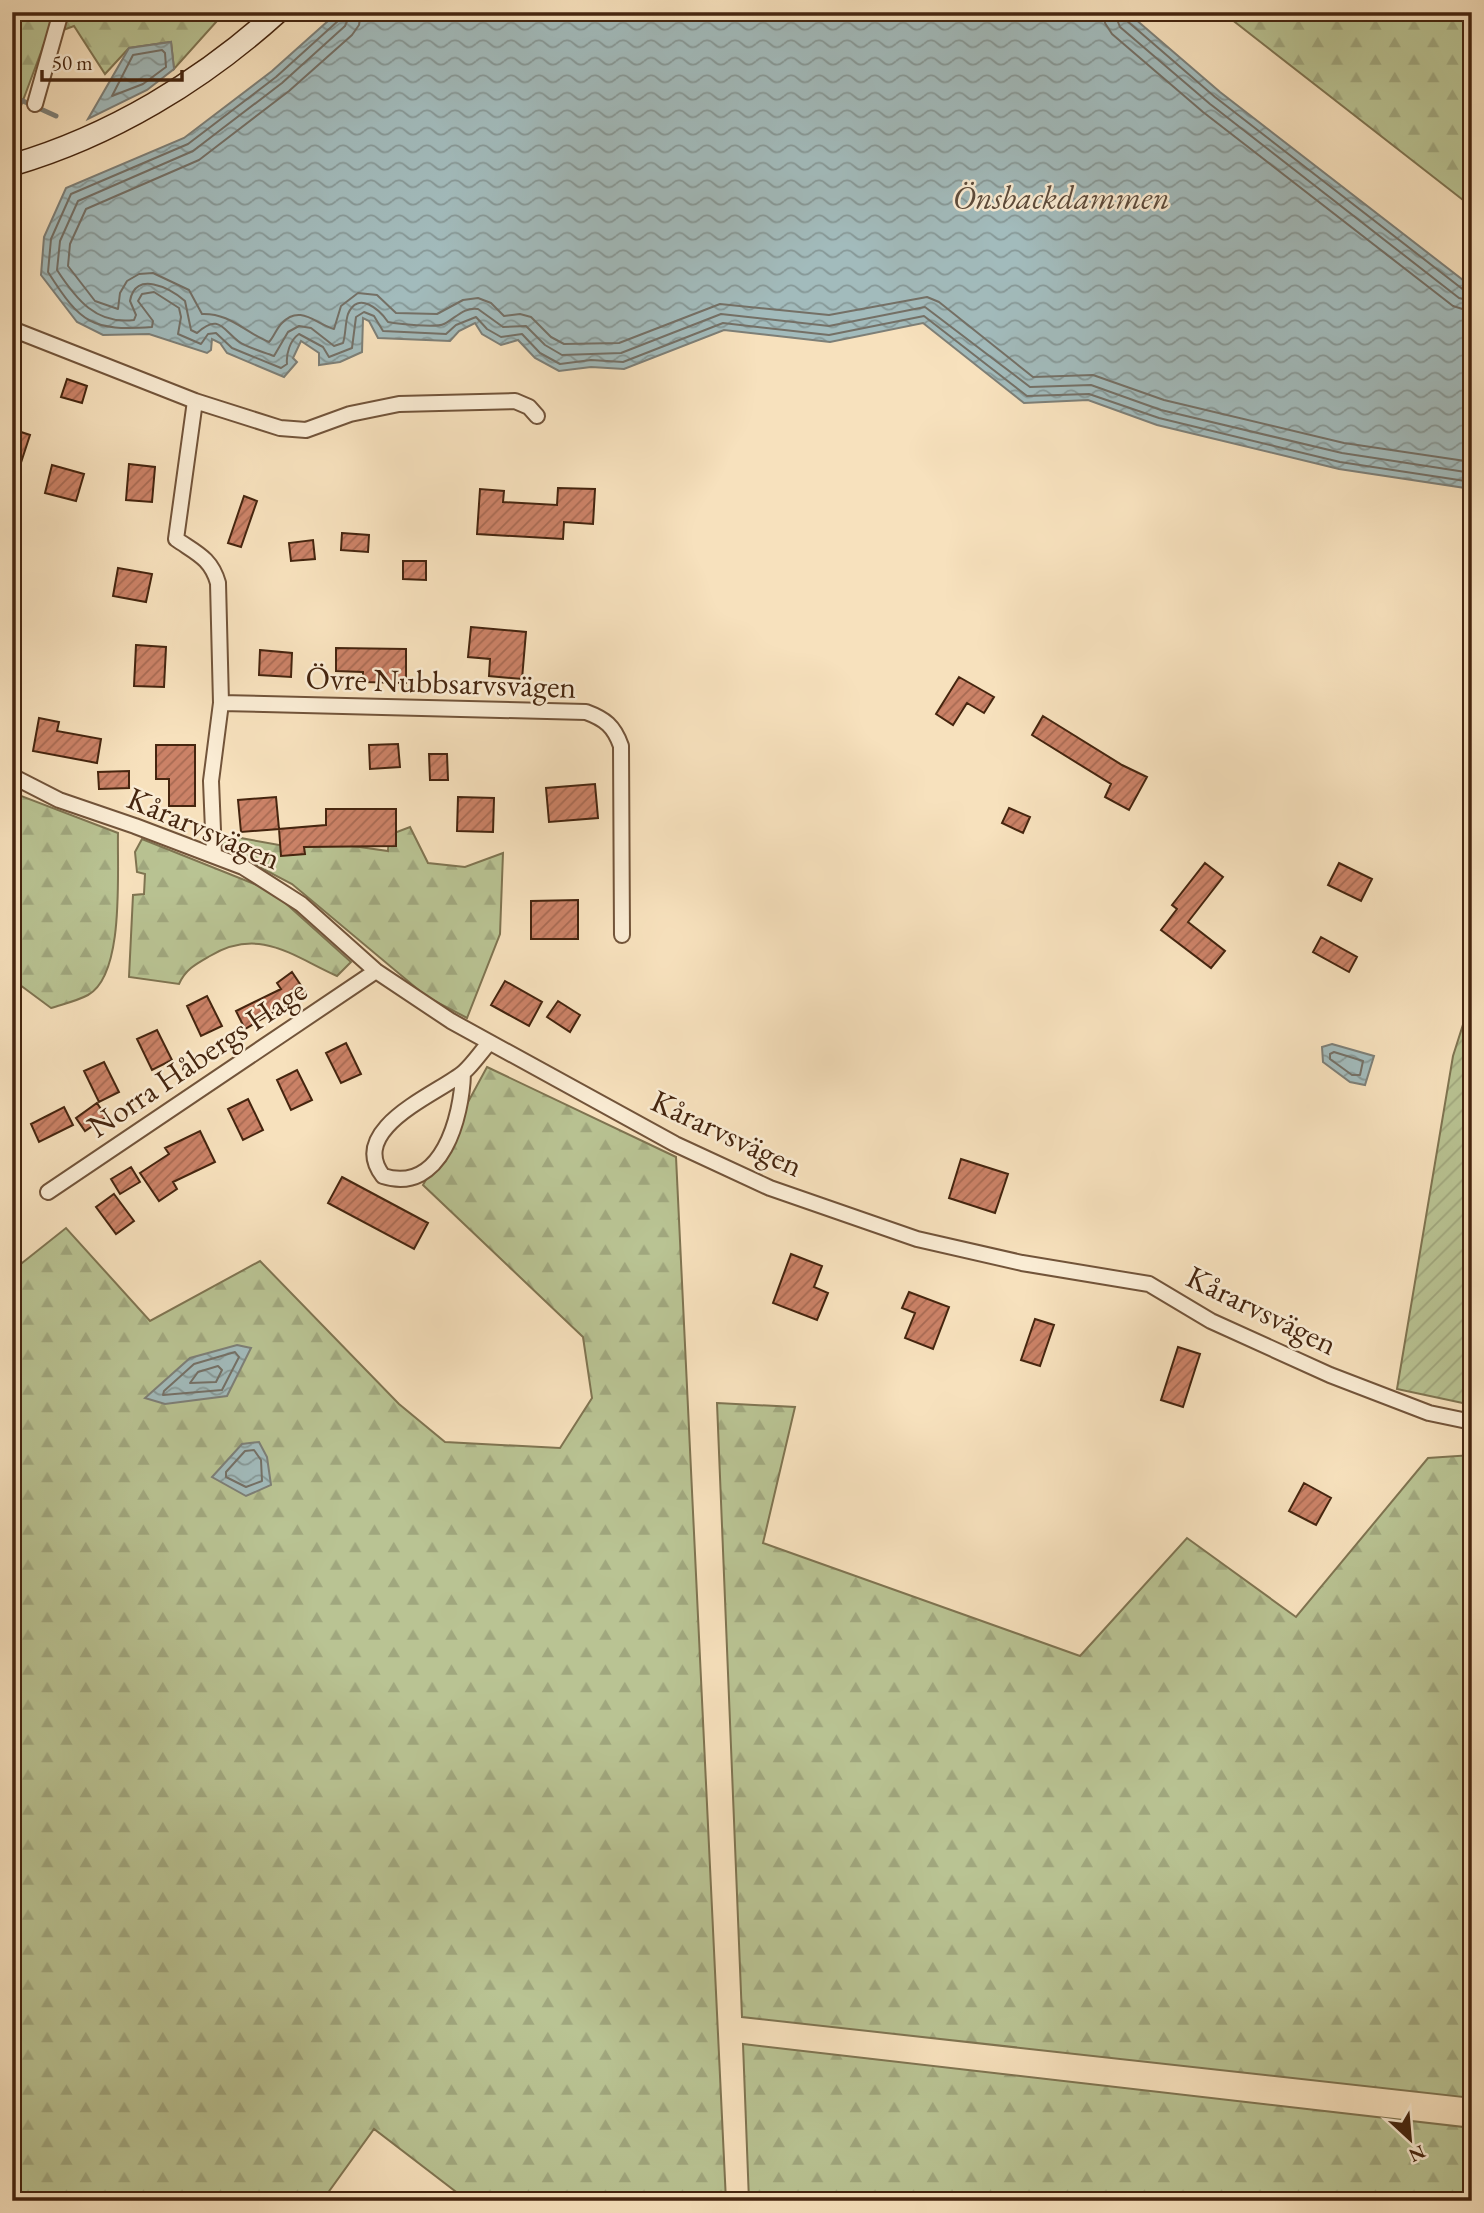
<svg xmlns="http://www.w3.org/2000/svg" width="1484" height="2213" viewBox="0 0 1484 2213" font-family="'EB Garamond',serif">
	<style>
		.forest { fill: url(#forest-firs); stroke: #7f7451; stroke-width: 2 }
		.garden { fill: url(#garden-furrows); stroke: #7f7451; stroke-width: 2 }
		.water { fill: url(#water-waves); stroke: #7d7f77; stroke-width: 2 }
		.lines { fill: none; stroke-linecap: round; stroke-linejoin: round }
		.shore { stroke: #747066; stroke-width: 2 }
		.stream { stroke: #7d7f77; stroke-width: 5 }
		.building { fill: url(#building-hatch); stroke: #45250f; stroke-width: 2 }
		.minor-casing { stroke: #72543a; stroke-width: 18 }
		.secondary-casing { stroke: #45250f; stroke-width: 24 }
		.minor { stroke: #faecd4; stroke-width: 14 }
		.secondary { stroke: #faecd4; stroke-width: 21 }
		.labels { text-anchor: middle; stroke-width: 5; stroke-linejoin: round; paint-order: stroke }
		.street-label { font-size: 32px; fill: #45250f; stroke: #faecd4 }
		.water-label { font-size: 33px; font-style: italic; fill: #5c4a3a; stroke: #faecd4 }
	</style>
	<defs>
		<pattern id="forest-firs" width="22" height="20" patternUnits="userSpaceOnUse" patternTransform="scale(1.75)"><rect width="22" height="20" fill="#b9c393"/><path d="M5 1l3.5 6h-7zM16 11l3.5 6h-7z" fill="#a0a77e"/></pattern>
		<pattern id="garden-furrows" width="10" height="10" patternUnits="userSpaceOnUse" patternTransform="scale(1.75)"><rect width="10" height="10" fill="#b9c393"/><path d="M-1 1l2-2M0 10L10 0M9 11l2-2" fill="none" stroke="#a0a77e"/></pattern>
		<pattern id="water-waves" width="16" height="10" patternUnits="userSpaceOnUse" patternTransform="scale(1.75)"><rect width="16" height="10" fill="#a2bbbc"/><path d="M0 5q4-4 8 0t8 0" fill="none" stroke="#869897"/></pattern>
		<pattern id="building-hatch" width="6" height="6" patternUnits="userSpaceOnUse" patternTransform="scale(1.75)"><rect width="6" height="6" fill="#cb8267"/><path d="M-1 1l2-2M0 6l6-6M5 7l2-2" fill="none" stroke="#a76a53"/></pattern>
	</defs>
	<rect width="100%" height="100%" fill="#f7e1bd"/>
	<filter id="stains"><feTurbulence type="fractalNoise" baseFrequency=".00286" numOctaves="4"/><feColorMatrix values="0 0 0 0 .2 0 0 0 0 .09 0 0 0 0 .02 0 0 0 .5 -.17"/></filter>
	<radialGradient id="worn" r=".72"><stop offset=".6" stop-color="#630" stop-opacity="0"/><stop offset="1" stop-color="#630" stop-opacity=".3"/></radialGradient>
	<path class="forest" d="M12 12H220L217 21 174 69 171 42 129 48 105 74 74 26 47 36 12 130Z
		M1222 12H1472V207L1231 19Z
		M12 788 21 796 118 833C117 871 125 975 88 995 77 1001 63 1004 51 1008L12 979V895L16 891 12 888Z
		M410 827 428 863 465 867 503 853 500 934 467 1018 427 997 292 884 221 847 224 835 279 845 304 839 388 851 389 835Z
		M142 839 272 891 351 962 337 976C291 955 259 927 210 956 196 964 186 969 179 984L129 977 133 895 144 894 145 874 137 872 135 852Z
		M487 1067 676 1157 726 2201H468L374 2129 322 2201H12V1271L66 1228 150 1321 260 1261 399 1404 445 1442 560 1448 592 1398 583 1337 423 1185Z
		M717 1403 795 1407 763 1543 1080 1656 1187 1538 1296 1617 1428 1458 1472 1455V2098L742 2017Z
		M743 2044 1472 2128V2201H749Z"/>
	<path class="garden" d="M1467 1012 1472 1013V1405L1397 1389 1453 1056Z"/>
	<path class="water" d="M338 12H1127L1220 92 1472 287V489L1339 469 1157 425 1088 400 1024 403 923 323 830 342 724 330 624 369 591 367 559 371 535 358 518 340 501 345 482 334 475 323 459 331 450 341 378 338 369 321 363 318 362 352 340 362 319 365V353L301 341 293 358 297 362 284 377 227 353 220 343 212 339 211 350 207 353 149 334 103 335 77 322 41 275 44 237 66 188 184 138 272 71Z
		M171 42 174 69 147 90 88 119 129 48Z
		M1332 1044 1374 1056 1365 1085 1350 1082 1323 1062 1322 1047Z
		M237 1345 251 1348 227 1396 165 1404 145 1398 190 1358Z
		M259 1442 267 1457 271 1485 246 1496 212 1477 242 1444Z"/>
	<g class="lines">
		<path class="shore" d="M342 12 339 20 276 77 188 144 71 194 51 239 48 272C81 324 92 331 152 327L153 321 138 301 142 294 154 292 179 308 181 317 178 334 201 344 208 334 216 333 232 348 281 368 287 364C286 354 290 340 299 334L323 347 329 357 352 348 356 317 364 312 374 316 383 331 446 334 456 325 476 317 487 329 501 337 522 334 540 353 560 364 591 360 623 362 723 323 829 335 924 316 1027 396 1089 394 1159 418 1340 462 1472 482
			M351 12 345 26 282 83 193 151 78 201 60 241 57 270C76 299 96 325 134 320L136 315 130 301C135 270 170 288 185 301L191 330 197 333C218 314 222 328 238 341 247 348 264 352 274 356L288 332 299 326 311 328 334 346 343 343C346 334 345 323 348 314 358 290 380 310 388 322 398 324 436 328 444 324 456 318 463 307 478 309L503 327 526 326 545 345 562 355 621 353 721 314 829 326 925 307 1030 387 1091 385 1161 410 1342 453 1472 473
			M361 12 359 25 352 35 289 91 199 160 86 209 70 244 68 266 95 301 118 309 120 293 127 281 139 274 153 273 189 290 202 314C230 313 244 332 269 342 274 337 276 329 282 323 300 304 316 324 334 329L341 306 358 293 377 295 396 313 437 314 463 300 478 298 491 303 504 316 520 314 531 317 551 337 564 344 619 343 720 304 829 315 927 297 939 302 1033 377 1093 375 1164 400 1344 443 1472 462
			M1104 12 1105 23 1112 34 1203 112 1453 306 1472 312
			M1114 12 1120 27 1210 104 1459 298 1472 301
			M1123 12 1126 20 1215 97 1465 291 1472 292
			M162 50 165 53 166 67 143 84 112 96 133 55Z
			M1334 1052 1363 1061 1360 1075H1352L1330 1059V1054Z
			M235 1352 239 1357 222 1390 163 1395 164 1391 194 1364Z
			M218 1366 222 1370 216 1382 190 1383 198 1372Z
			M254 1450 261 1460 262 1481 246 1487 226 1477V1472L245 1451Z"/>
		<path class="stream" d="M12 96 56 116"/>
	</g>
	<path class="building" d="M67 379 87 386 82 403 61 397Z
		M12 429 30 435 15 481 12 480Z
		M129 464 155 467 152 502 126 500Z
		M52 465 84 474 76 501 45 493Z
		M558 488 595 489 593 524 564 522 563 539 477 534 480 489 504 491 503 502 557 505Z
		M244 496 257 501 241 547 228 543Z
		M342 533 369 535 368 552 341 550Z
		M313 540 315 559 291 561 289 543Z
		M403 561H426V580L403 579Z
		M118 568 152 574 146 602 113 596Z
		M471 627 526 632 522 679 489 676 490 659 468 657Z
		M136 645 166 647 164 687 134 686Z
		M336 648 406 649V683L363 682V672L336 671Z
		M260 650 292 653 291 677 259 675Z
		M959 677 994 697 984 713 967 703 953 725 936 714Z
		M1043 716 1122 765 1147 777 1129 810 1105 797 1111 784 1032 735Z
		M39 718 59 722 57 731 101 739 97 763 33 751Z
		M398 744 400 767 370 769 369 745Z
		M156 745H195V806H169V779H156Z
		M429 754H447L448 780H430Z
		M129 771V788L99 789 98 772Z
		M595 784 598 818 549 822 546 788Z
		M276 797 279 829 241 832 238 800Z
		M458 797 494 798 493 832 457 831Z
		M1009 808 1030 817 1023 833 1002 823Z
		M326 809H396V846L304 847 305 854 281 856 279 829 326 825Z
		M1205 863 1223 877 1188 922 1225 951 1211 968 1161 930 1177 909 1172 905Z
		M1339 863 1372 879 1361 901 1328 885Z
		M578 900V939H531V901Z
		M1321 937 1357 957 1349 972 1313 952Z
		M292 972 306 993 245 1029 236 1011 281 989 277 983Z
		M505 981 542 1002 529 1026 491 1005Z
		M207 996 222 1026 201 1036 187 1006Z
		M558 1001 580 1015 570 1032 547 1017Z
		M157 1030 172 1060 152 1070 137 1039Z
		M346 1043 361 1074 341 1083 326 1053Z
		M104 1062 119 1092 99 1102 84 1071Z
		M297 1070 312 1100 291 1110 277 1080Z
		M248 1099 263 1130 243 1140 228 1109Z
		M97 1103 106 1117 85 1131 76 1118Z
		M64 1107 73 1125 39 1142 31 1124Z
		M200 1131 215 1162 173 1182 177 1189 159 1201 140 1173 169 1154 165 1148Z
		M961 1159 1008 1174 995 1213 949 1198Z
		M131 1167 140 1182 120 1194 111 1179Z
		M342 1177 428 1223 414 1249 328 1203Z
		M114 1194 134 1221 116 1234 96 1207Z
		M791 1254 822 1266 814 1287 828 1293 817 1320 773 1303Z
		M909 1292 949 1307 933 1349 905 1338 915 1313 902 1308Z
		M1035 1319 1054 1325 1040 1366 1021 1360Z
		M1178 1347 1200 1354 1183 1407 1161 1400Z
		M1304 1483 1331 1498 1316 1525 1289 1511Z"/>
	<g class="lines">
		<defs>
			<path id="minor" d="M35 104 61 12
				M12 329 195 401 280 428 306 430 350 414 399 404 515 401 529 407 537 416
				M195 401 176 539C196 553 211 558 218 583L221 703 211 781 214 855
				M221 703 586 712C605 719 614 726 621 746L622 935
				M12 776 59 800 135 826 243 867 301 904 376 971 451 1021 675 1144 770 1188 917 1239 1022 1263 1149 1284 1211 1321 1330 1375 1429 1413 1472 1422
				M463 1073C462 1116 442 1195 383 1176 346 1128 440 1093 464 1072 473 1064 481 1052 489 1043
				M48 1192 376 971"/>
			<path id="secondary" d="M12 165C111 136 202 81 278 12"/>
		</defs>
		<use href="#minor" class="minor-casing"/>
		<use href="#secondary" class="secondary-casing"/>
		<use href="#minor" class="minor"/>
		<use href="#secondary" class="secondary"/>
	</g>
	<g class="labels">
		<g class="street-label">
			<text transform="translate(441 682) rotate(2)" y="11">Övre Nubbsarvsvägen</text>
			<text transform="translate(204 828) rotate(23)" y="11">Kårarvsvägen</text>
			<text transform="translate(197 1058) rotate(-34)" y="11">Norra Håbergs Hage</text>
			<text transform="translate(727 1133) rotate(25)" y="11">Kårarvsvägen</text>
			<text transform="translate(1262 1310) rotate(26)" y="11">Kårarvsvägen</text>
		</g>
		<g class="water-label">
			<text x="1061" y="209">Önsbackdammen</text>
		</g>
	</g>
	<rect width="1484" height="2213" fill="none" stroke="#f7e1bd" stroke-width="42"/>
	<rect x="14" y="14" width="1456" height="2185" fill="none" stroke="#45250f" stroke-width="3.5"/>
	<rect x="21" y="21" width="1442" height="2171" fill="none" stroke="#45250f" stroke-width="2"/>
	<g transform="translate(1410 2139) rotate(154)" stroke="#faecd4" stroke-width="5" paint-order="stroke">
	<path d="M0-5L12 26L0 18L-12 26Z" fill="#45250f"/>
	<text y="-10" font-size="19" font-weight="bold" text-anchor="middle" fill="#45250f">N</text>
	</g>
	<path d="M42 70v10h140v-10" fill="none" stroke="#45250f" stroke-width="3.5"/>
	<text x="52" y="70" font-size="21" fill="#45250f" stroke="#faecd4" stroke-width="5" paint-order="stroke">50 m</text>
	<rect width="100%" height="100%" filter="url(#stains)"/>
	<rect width="100%" height="100%" fill="url(#worn)"/>
</svg>
